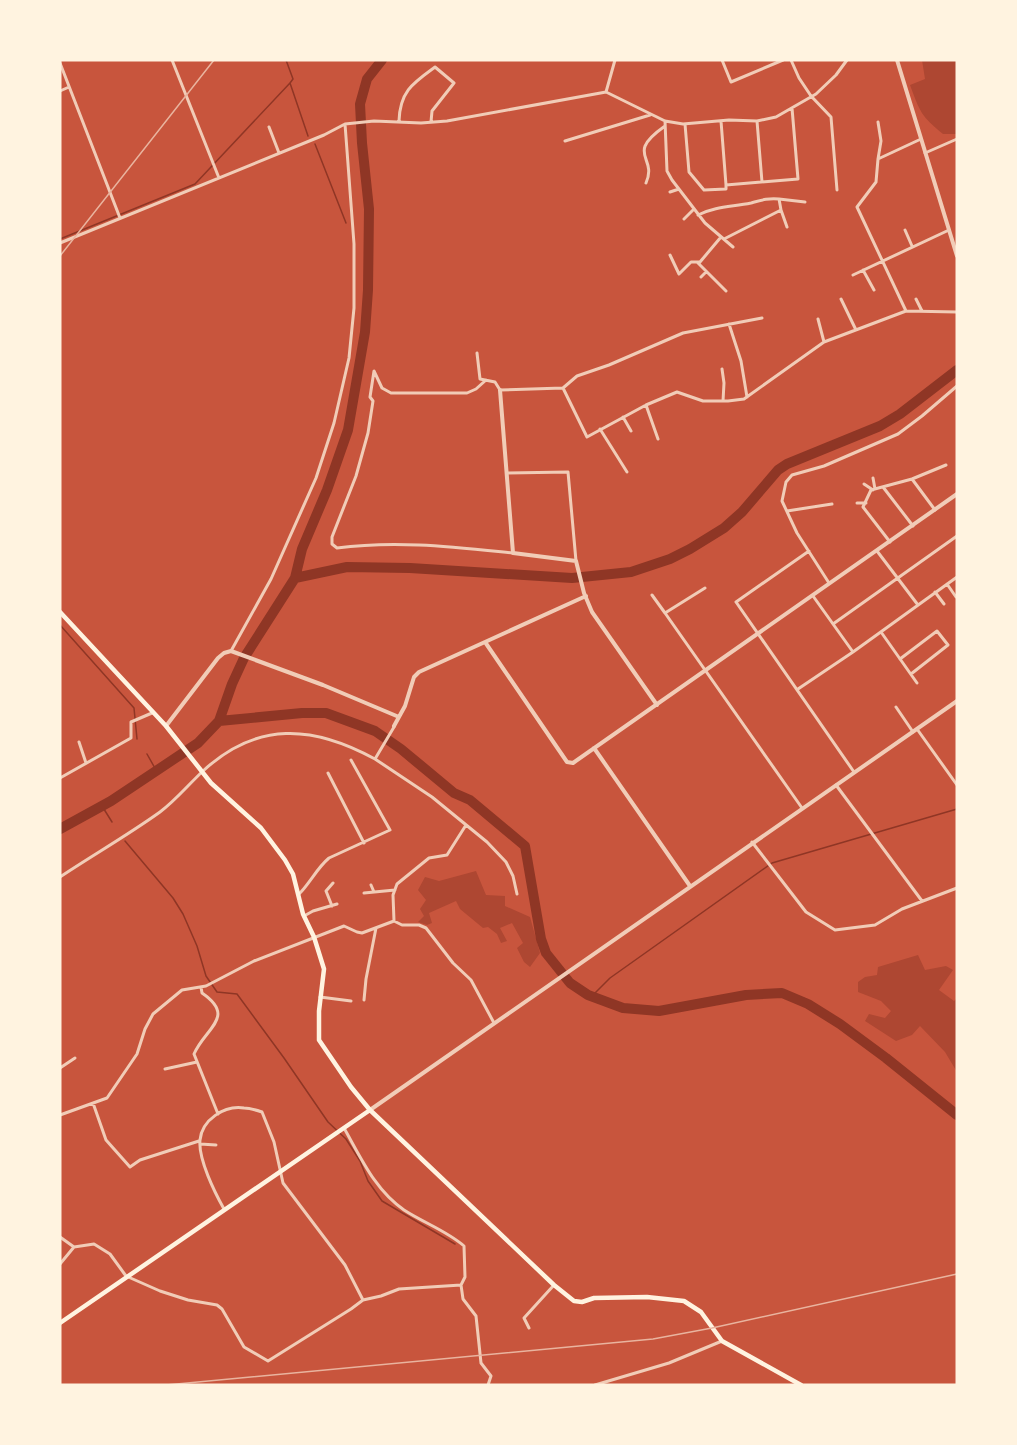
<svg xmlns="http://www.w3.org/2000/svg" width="1017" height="1445" viewBox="0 0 1017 1445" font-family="'Open Sans',sans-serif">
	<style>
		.green { fill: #ae4732 }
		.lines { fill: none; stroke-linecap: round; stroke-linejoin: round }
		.stream { stroke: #8f3625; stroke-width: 1.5 }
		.river { stroke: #8f3625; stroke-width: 10 }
		.minor { stroke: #f1ccb7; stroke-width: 3 }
		.tertiary { stroke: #f1ccb7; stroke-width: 4 }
		.secondary { stroke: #fff3e0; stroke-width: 4.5 }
		.rail { stroke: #e9b49f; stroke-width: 1.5 }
	</style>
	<rect width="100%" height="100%" fill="#c8553d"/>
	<path class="green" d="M922 60H957V134H943C921 116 920 112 910 85L925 79Z
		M476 871 486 895 505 896V906L530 917 540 953 530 967 524 962 517 948 523 943 512 923 500 928 507 941 501 943 497 934 488 927 483 928 460 909 456 901 429 913 432 923 427 925 418 922 424 916 420 909 426 900 418 890 425 877 439 881Z
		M918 955 925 970 946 966 953 970 939 990 954 1001 957 998V1072L945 1052 920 1026 912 1035 896 1041 865 1021 869 1014 885 1018 891 1011 881 1001 858 992V982L865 977 877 975 878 967Z"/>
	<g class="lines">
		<path class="stream" d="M286 60 293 79 290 83 308 136
			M315 144 346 223
			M60 239 195 184 290 83
			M60 625 134 708 137 739
			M147 754 156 770
			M102 806 112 822
			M125 841 173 898 183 914 197 946 206 976 217 992 237 994 284 1058 328 1122 346 1139 360 1161 368 1181 382 1201 455 1244
			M592 996 610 978 772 863 957 809"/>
		<path class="river" d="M295 578 347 567 410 568 572 578 631 572 670 559 690 549 724 528 742 512 778 470 787 464 880 426 900 414 957 370
			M219 721 232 684 244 658 295 578 302 549 327 490 348 430 365 332 368 290 369 209 362 143 360 104 367 79 382 60
			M60 829 111 801 198 743 219 721 302 713H326L375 731 401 749 454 793 470 800 525 846 541 939 546 953 570 983 588 995 623 1008 659 1011 746 995 782 993 808 1004 840 1024 886 1058 957 1115"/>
		<path class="minor" d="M172 60 219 178
			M722 60 731 82 783 60
			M791 60 799 78 811 96 831 117 837 190
			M60 63 120 218
			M60 91 69 87
			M606 92 615 60
			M399 121C400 91 413 83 435 67L454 83 432 111 431 122
			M665 121 667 171 672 180 705 223 733 247
			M721 121 726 185
			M757 121 762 182
			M878 122 881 141 878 159 921 139
			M685 124 689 172 704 190 726 189V185L798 179 792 108
			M269 127 279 153
			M565 141 650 115
			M925 153 957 139
			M878 159 876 182 857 207 906 311
			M646 183C658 156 624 155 665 126
			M670 192 679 189
			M781 210 779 199 805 202
			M698 215C716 206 732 207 751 203 762 200 768 198 779 199
			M684 219 694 209
			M905 230 912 246
			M724 239 781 210 787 227
			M60 243 324 135 345 124 374 121 421 123 447 121 606 92 665 121 683 124 729 120 757 121 776 117 816 94 836 75 847 60
			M670 255 679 274 691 262H700L721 237
			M697 262 726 291
			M863 270 874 290
			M853 275 949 230
			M701 277 706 272
			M841 299 856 330
			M916 299 922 311
			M818 319 824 342
			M729 324 741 361 747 397
			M477 353 480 379 495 382 500 390 563 388 577 376 609 365 683 333 762 318
			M722 369 724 383 723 401
			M486 380 476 389 467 393H391L382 388 374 371 370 397 373 401 368 433 356 476 332 537V544L337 548C396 540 454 547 513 553
			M563 388 587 437 646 405 677 392 703 401H728L744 399 824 342 906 311 957 312
			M646 405 658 439
			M623 417 631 431
			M600 429 627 472
			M507 473 568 472 576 561
			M873 478 875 489
			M912 479 935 510
			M864 484 873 490
			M883 487 913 526
			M857 503H866
			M787 511 832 504
			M890 542 863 507 871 490 912 479 946 465
			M809 551 736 602 854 772
			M877 551 918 605
			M829 583 797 533 782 501 786 482 792 475 824 466 898 434 922 416 957 386
			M947 584 956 597
			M705 588 665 613 802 808
			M935 592 944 604
			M652 595 665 613
			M813 596 853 652
			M833 624 957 536
			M881 632 917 683
			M231 651 271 579 316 478 334 423 349 358 354 308V244L345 124
			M900 659 937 631 948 645 911 674
			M798 689 853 652 957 577
			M896 707 913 732
			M917 729 957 785
			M79 742 86 763
			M375 759 432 797 487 842 506 862 513 876 517 894
			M328 773 364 843
			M60 778 131 738V722L152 713
			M836 785 922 901
			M752 842 806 912 835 930 875 925 902 909 957 888
			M60 877C93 855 128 835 160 812 176 800 188 785 203 771 257 721 313 725 375 759L394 727
			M371 885 374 892
			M364 893 395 890
			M299 894C310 883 317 868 329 858L390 830 351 760
			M332 906 326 891 333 883
			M304 916 313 911 337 904
			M394 921 393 895 397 884 429 858 447 855 466 825
			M201 987 202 993C237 1017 205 1028 194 1054L218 1114
			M320 997 351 1001
			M364 1000 366 979 376 928
			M60 1068 75 1058
			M165 1069 197 1062
			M93 1103 106 1140 130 1167 140 1160 199 1141
			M60 1115 107 1098 137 1054 145 1029 153 1014 182 990 206 986 254 961 344 926 357 932 362 933 394 921 402 925H419L426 928 453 963 471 980 494 1023
			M344 1128C361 1158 375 1190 404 1210 424 1223 447 1231 464 1246L465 1277 461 1285 463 1299 476 1316 481 1363 491 1376 488 1385
			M200 1144 216 1145
			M224 1209C215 1193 198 1159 200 1140 202 1120 224 1105 244 1108 250 1108 256 1110 262 1112L274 1142 283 1183 345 1265 363 1300
			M60 1237 74 1247 94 1244 110 1254 126 1276 160 1291 188 1300 217 1305 222 1309 244 1347 268 1361 351 1309 363 1300 381 1296 399 1289 461 1285
			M60 1264 74 1247
			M529 1328 524 1318 554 1285
			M595 1385 669 1363 722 1341"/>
		<path class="tertiary" d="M897 60 957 256
			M500 390 513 553 576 561 584 593 592 612 657 705
			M485 642 567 762 573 763 957 494
			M166 726 218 658 224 653 231 651 323 685 399 717
			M394 726 405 706 414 677 419 672 586 596
			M594 748 690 886
			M370 1110 957 701"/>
		<path class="secondary" d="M60 612 166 726 211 783 261 828 285 860 293 874 303 914 314 937 324 969 319 1011V1040L351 1087 370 1110 554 1285 574 1301 582 1302 594 1298 647 1297 684 1301 701 1312 722 1341 801 1385
			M60 1323 370 1110"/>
		<path class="rail" d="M60 256 214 60
			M166 1385 653 1339 712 1328 957 1274"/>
	</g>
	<rect width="1017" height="1445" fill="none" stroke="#fff3e0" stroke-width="123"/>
</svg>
